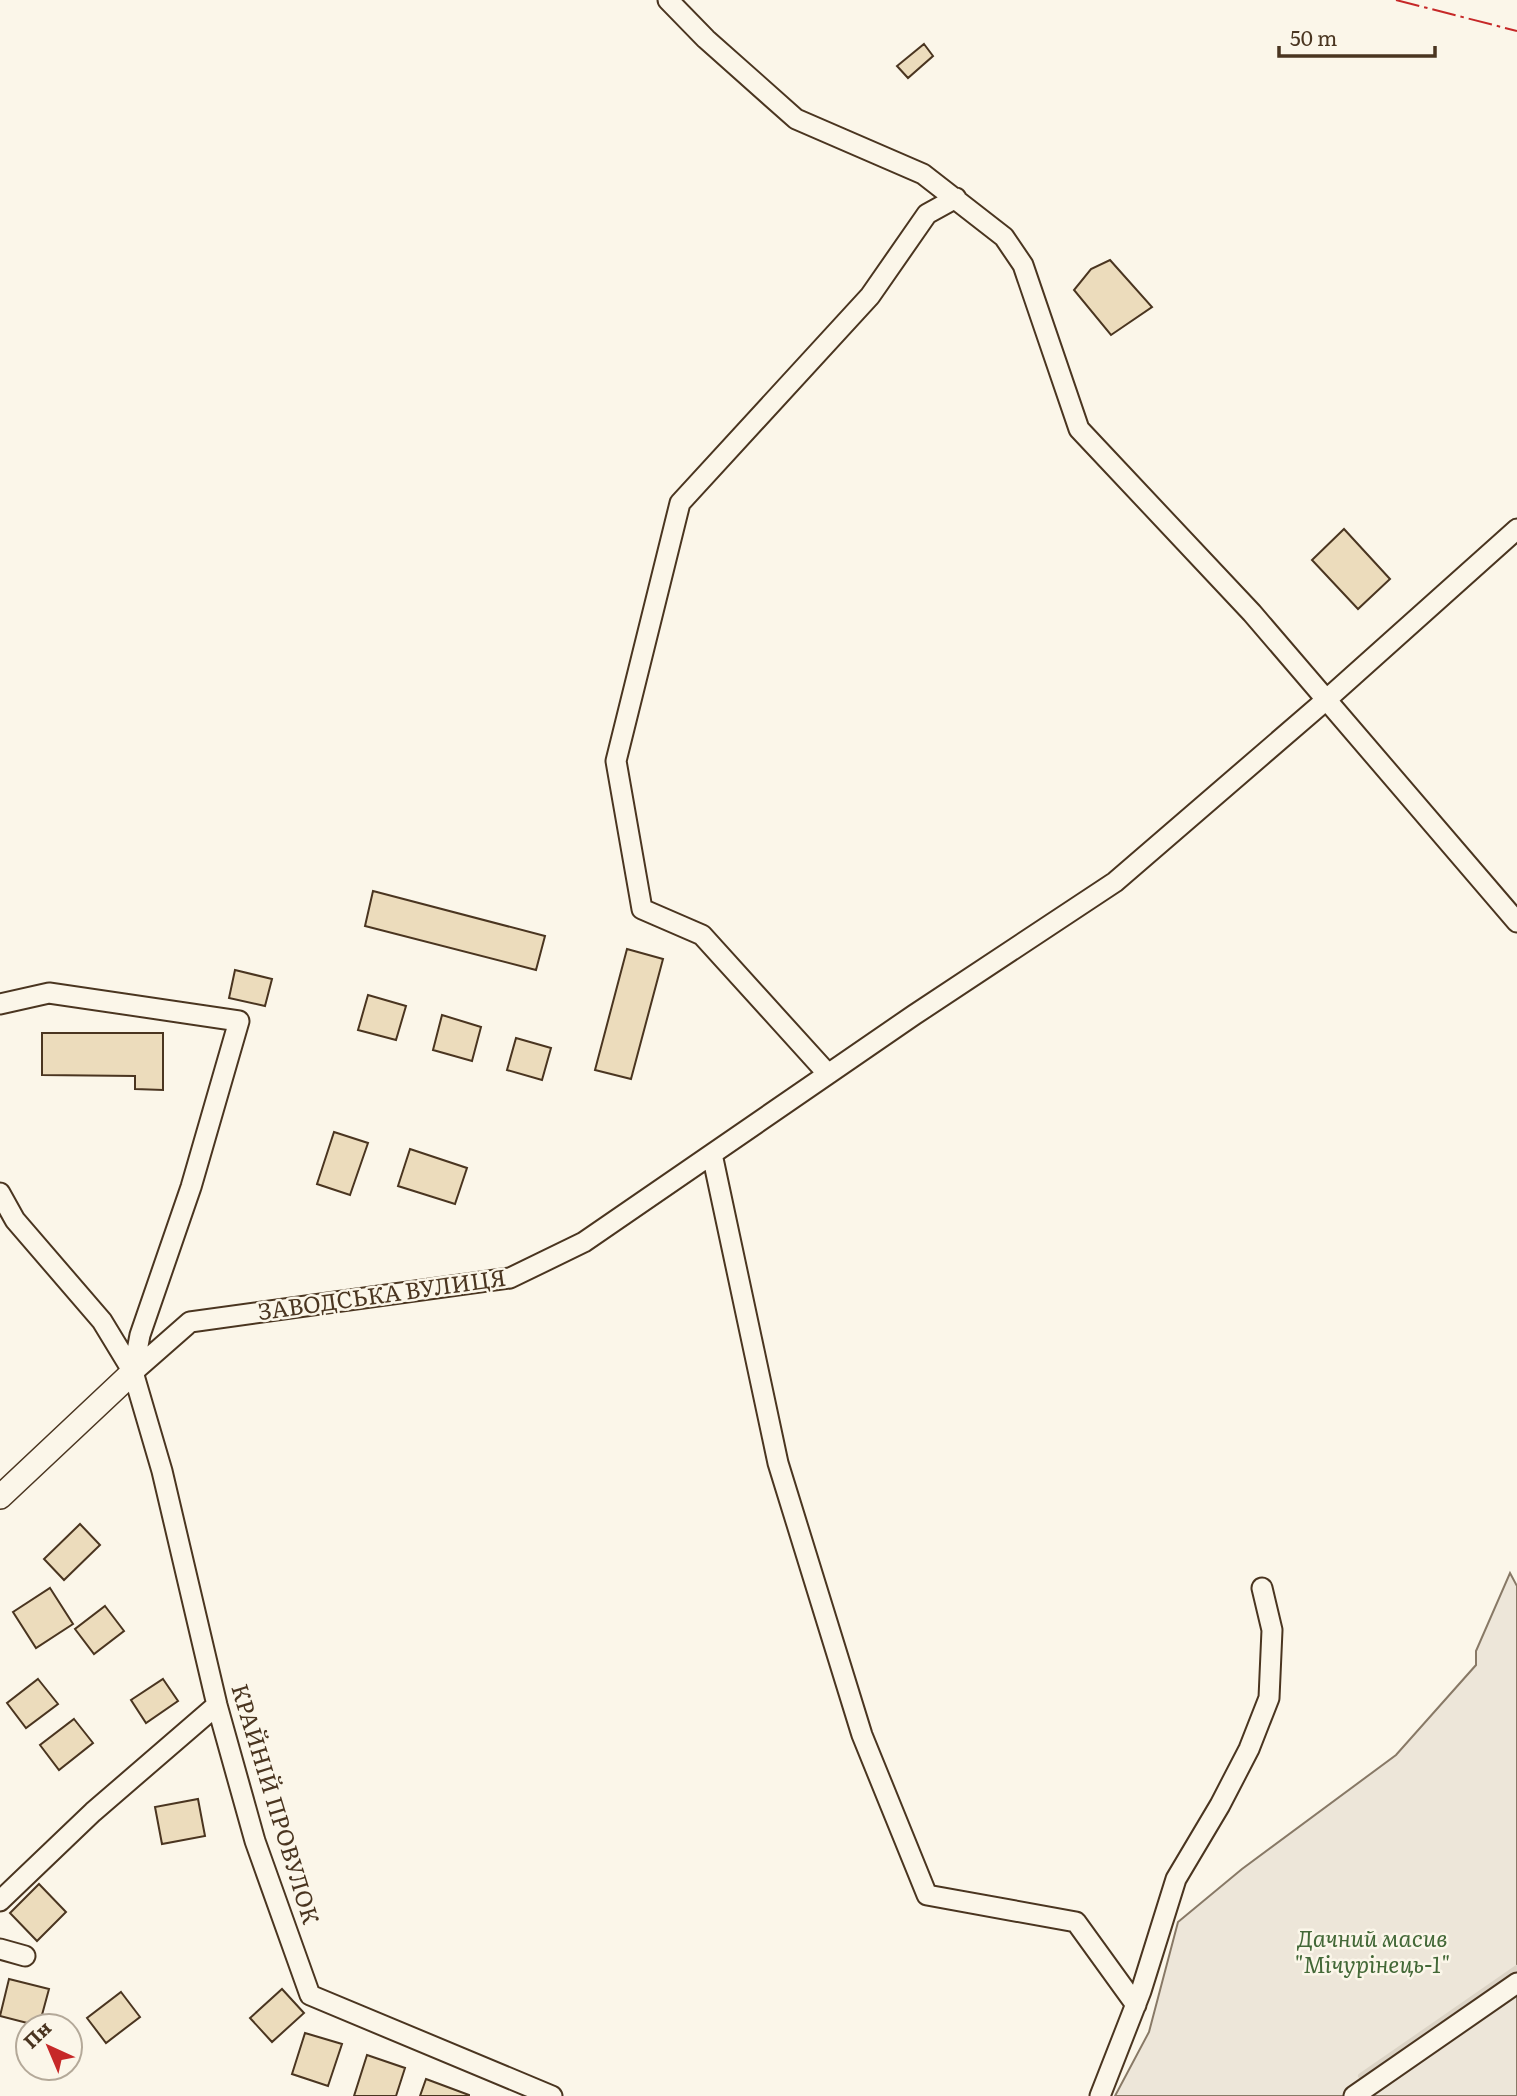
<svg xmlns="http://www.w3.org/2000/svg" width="1517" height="2096" viewBox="0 0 1517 2096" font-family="Literata,serif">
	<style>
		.green { fill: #ede6d9; stroke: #887966; stroke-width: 2 }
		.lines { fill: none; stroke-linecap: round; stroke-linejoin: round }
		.stream { stroke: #dcd4c6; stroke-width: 6 }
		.building { fill: #ecdcbc; stroke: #4a3520; stroke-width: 2 }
		.minor-casing { stroke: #4a3520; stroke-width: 23 }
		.tertiary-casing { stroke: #4a3520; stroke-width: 26 }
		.minor { stroke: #fbf6e9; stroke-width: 19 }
		.tertiary { stroke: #fbf6e9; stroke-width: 23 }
		.power { stroke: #c62828; stroke-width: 2; stroke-dasharray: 24 5 3.5 5; stroke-linecap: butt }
		.labels { text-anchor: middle; stroke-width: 5; stroke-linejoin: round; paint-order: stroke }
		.street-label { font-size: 23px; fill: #4a3520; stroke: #fbf6e9 }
		.park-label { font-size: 23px; font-style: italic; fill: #436837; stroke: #fbf6e9 }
	</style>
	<rect width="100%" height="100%" fill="#fbf6e9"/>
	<path class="green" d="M1510 1573 1517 1586V2096H1115L1149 2032 1178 1922 1242 1869 1396 1755 1476 1665V1651Z"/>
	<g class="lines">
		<path class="stream" d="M1361 2076 1517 1968"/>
	</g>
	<path class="building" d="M924 44 933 56 908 78 897 66Z
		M1110 260 1152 307 1111 335 1074 290 1091 269Z
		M1344 529 1390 579 1358 609 1312 560Z
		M373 891 545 936 536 970 365 926Z
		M627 949 663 959 631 1079 595 1070Z
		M235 970 272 979 265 1006 229 998Z
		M368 995 406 1006 396 1040 358 1030Z
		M442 1015 481 1027 472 1061 433 1050Z
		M42 1033H163V1090L135 1089V1076L42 1075Z
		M516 1038 551 1048 542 1080 507 1070Z
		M334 1132 368 1143 350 1195 317 1184Z
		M410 1149 467 1168 455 1204 398 1186Z
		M80 1524 100 1545 64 1580 44 1559Z
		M50 1588 73 1624 36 1648 13 1612Z
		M105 1606 124 1631 94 1654 75 1629Z
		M38 1679 58 1704 26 1728 7 1703Z
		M163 1679 178 1701 146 1723 131 1700Z
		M74 1719 93 1743 59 1770 40 1745Z
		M198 1799 205 1836 162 1844 155 1807Z
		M39 1884 66 1912 37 1941 10 1913Z
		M9 1979 49 1989 39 2026 0 2016Z
		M282 1989 304 2013 272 2042 250 2018Z
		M121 1992 140 2017 106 2043 87 2018Z
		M305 2033 342 2044 328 2086 292 2074Z
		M367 2055 405 2068 396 2096H354Z
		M426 2079 469 2095V2096H420Z"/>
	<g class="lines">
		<defs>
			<path id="minor" d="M668 0 706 39 796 119 923 174 1004 237 1023 265 1079 429 1252 613 1517 922
				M0 1004 49 993 239 1021 191 1187 140 1335 133 1372
				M828 1074 702 935 642 909 616 761 680 503 870 296 927 214 956 198
				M712 1154 778 1463 862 1735 927 1895 1076 1922 1136 2005
				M0 1193 15 1220 102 1321 133 1372 162 1471 217 1705 255 1841 310 1995 552 2096
				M133 1372 190 1322 510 1278 584 1242 914 1015 1115 882 1326 700 1517 529
				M0 1901 93 1812 217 1705
				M0 1949 25 1956
				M1100 2096 1141 1991 1176 1879 1220 1805 1249 1749 1269 1698 1272 1630 1262 1588
				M1354 2096 1517 1983"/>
			<path id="tertiary" d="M0 1497 133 1372"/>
		</defs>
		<use href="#minor" class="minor-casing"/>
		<use href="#tertiary" class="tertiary-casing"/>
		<use href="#minor" class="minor"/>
		<use href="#tertiary" class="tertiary"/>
		<path class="power" d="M1396 0 1517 31"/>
	</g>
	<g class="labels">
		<g class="street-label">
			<text transform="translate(382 1295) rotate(-8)" y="8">ЗАВОДСЬКА ВУЛИЦЯ</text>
			<text transform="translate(275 1804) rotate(73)" y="8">КРАЙНІЙ ПРОВУЛОК</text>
		</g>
		<g class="park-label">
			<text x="1372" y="1947">Дачний масив<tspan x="1372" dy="26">"Мічурінець-1"</tspan></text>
		</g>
	</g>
	<g transform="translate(49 2047) rotate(316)"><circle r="33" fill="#fbf6e9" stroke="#b4a999" stroke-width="2"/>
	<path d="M0-5L12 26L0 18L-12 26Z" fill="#c62828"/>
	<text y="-10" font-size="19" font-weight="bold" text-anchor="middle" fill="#4a3520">Пн</text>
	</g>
	<path d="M1279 46v10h156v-10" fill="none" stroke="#4a3520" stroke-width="3.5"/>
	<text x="1290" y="46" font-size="21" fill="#4a3520" stroke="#fbf6e9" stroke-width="5" paint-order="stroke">50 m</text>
</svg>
